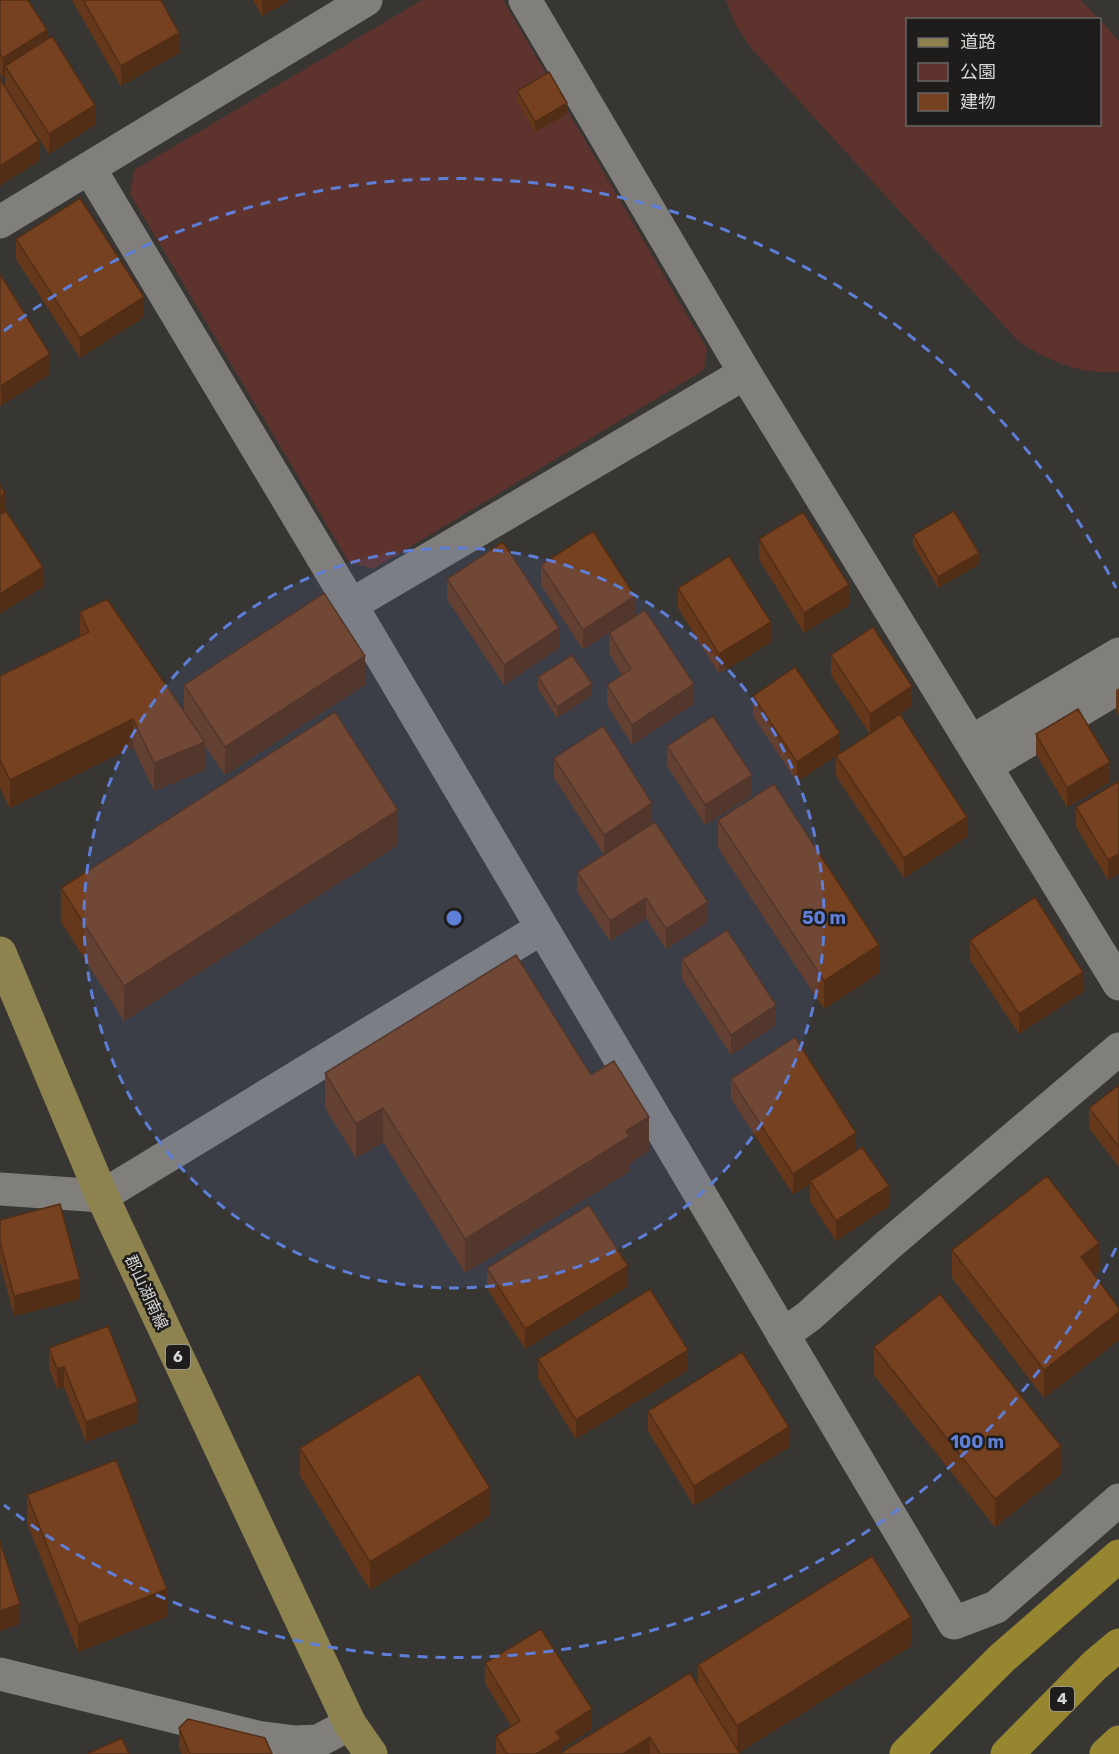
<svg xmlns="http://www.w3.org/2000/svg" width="1119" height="1754" viewBox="0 0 1119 1754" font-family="Rubik,'Noto Sans JP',sans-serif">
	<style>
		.green { fill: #5e332e }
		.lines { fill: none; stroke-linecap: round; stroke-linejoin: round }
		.street { stroke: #817f7c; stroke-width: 33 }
		.primary { stroke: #8e834e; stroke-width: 33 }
		.highway { stroke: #96862f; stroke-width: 33 }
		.wall { fill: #65381c }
		.shaded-wall { fill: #522e16 }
		.building { fill: #754120; stroke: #522e16; stroke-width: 1.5 }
		.ring { fill: none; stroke: #5e7ed7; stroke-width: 3; stroke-dasharray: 10 8 }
		.labels { text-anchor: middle; stroke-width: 5; stroke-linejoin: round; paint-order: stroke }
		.shield { fill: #1e1d1c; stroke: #a09e9d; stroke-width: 1.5 }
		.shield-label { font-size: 15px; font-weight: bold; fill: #d7d6d4 }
		.street-label { font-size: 16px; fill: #d7d6d4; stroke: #1e1d1c }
		.centre { fill: #5e7ed7; stroke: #1e1d1c; stroke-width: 3 }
		.ring-label { font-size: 18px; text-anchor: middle; font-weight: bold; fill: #5e7ed7; stroke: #1e1d1c; stroke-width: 5; stroke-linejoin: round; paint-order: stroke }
	</style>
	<rect width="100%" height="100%" fill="#373633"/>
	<path class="green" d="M422 0H503L707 349 704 370 373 569 349 562 130 194 134 170Z
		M726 0H1081L1099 19 908 20V124H1100V20L1119 41V372C1079 374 1052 363 1018 341L751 48 735 24Z"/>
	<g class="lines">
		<path class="street" d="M525 0 745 373 1119 984
			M90 169 351 605 954 1623 996 1607 1119 1500
			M0 222 366 0
			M351 605 745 373
			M971 742 1119 654
			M986 766 1119 687
			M0 1189 102 1196 542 928
			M783 1335 809 1316 888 1245 1119 1049
			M0 1674 257 1737 295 1742 318 1741 350 1724"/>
		<path class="primary" d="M0 953 102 1196 350 1724 371 1754"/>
		<path class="highway" d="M906 1754 1002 1658 1119 1556
			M1007 1754 1095 1665 1119 1645
			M1106 1754 1119 1742"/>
	</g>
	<path class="wall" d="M0 0 47 39 95 125 49 154 5 86V76L3 78 0 74Z
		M72 0H161L179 53 121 86Z
		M253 0H290L262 16Z
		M517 91 567 114 535 132 517 101Z
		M16 239 144 317 80 358 16 259Z
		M0 274 50 374 1 406 0 405Z
		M593 531 583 650 541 585V565Z
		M913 535 979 564 938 588 913 545Z
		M759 539 849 605 804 633 759 559Z
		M447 579 559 648 504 685 447 599Z
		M678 588 771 642 719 674 678 608Z
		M80 612 184 710V685H365L225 775 205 746V770L154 791 133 747 10 808 0 788V676L80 637Z
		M609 633 694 704 632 745 607 705V685L622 675 609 653Z
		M831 655 912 706 888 722 967 837 904 878 836 776V756L870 734 831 675Z
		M538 677 592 695 557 718 538 688Z
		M1119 688V715L1116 710V690Z
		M753 696 840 753 797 782 753 716Z
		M1036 734 1110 782 1067 807 1036 754Z
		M667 746 752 795 705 825 667 766Z
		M554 758 652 803 604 855 554 778Z
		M1119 781 1108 880 1076 827V807Z
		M718 820 879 973 824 1009 718 848Z
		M398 845 124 1021 61 922V888Z
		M577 872 708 922 666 949 646 918 610 941 577 892Z
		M970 940 1083 992 1019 1034 970 960Z
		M682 959 776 1025 731 1055 682 979Z
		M325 1073 591 1075 649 1151 630 1163V1171L465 1273 383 1142 356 1158 325 1108Z
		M731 1079 856 1151 889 1206 836 1241 810 1201V1184L793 1194 731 1099Z
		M1119 1085V1167L1089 1128V1108Z
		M0 1220 80 1299 14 1316 0 1262Z
		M952 1250 1099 1271 1094 1275 1119 1308V1340L1044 1398 952 1278Z
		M487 1268 628 1286 525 1349 487 1288Z
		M874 1347 1061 1474 995 1527 874 1375Z
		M49 1348 138 1422 86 1442 64 1387 57 1389 49 1368Z
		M538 1359 688 1370 576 1439 538 1378Z
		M648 1411 789 1447 694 1506 648 1431Z
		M300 1448 490 1516 370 1590 300 1476Z
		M27 1495 167 1617 78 1652 27 1523Z
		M911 1646 739 1752 740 1754H496V1736L511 1726 485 1683V1663L592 1729 561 1749V1753L698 1686V1665Z
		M179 1728 272 1754H182L179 1748Z"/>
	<path class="shaded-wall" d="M262 0H290L262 16Z
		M47 30V50L5 66V76L3 78V58Z
		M179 33V53L121 86V66Z
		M567 103V114L535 132V122Z
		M95 105V125L49 154V134Z
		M39 141V161L0 186V166Z
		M144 297V317L80 358V338Z
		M50 354V374L1 406V386Z
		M5 493V513L0 516V496Z
		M979 553V564L938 588V577Z
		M43 567V587L0 614V594Z
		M849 585V605L804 633V613Z
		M635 596V616L583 650V630Z
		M771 622V642L719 674V654Z
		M559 628V648L504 685V665Z
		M365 656V685L225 775V747Z
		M592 684V695L557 718V707Z
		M694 684V704L632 745V725Z
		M912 686V706L870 734V714Z
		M133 719V747L10 808V780Z
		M840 733V753L797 782V762Z
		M205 742V770L154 791V763Z
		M1110 762V782L1067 807V788Z
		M752 775V795L705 825V805Z
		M652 803V823L604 855V835Z
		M398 810V845L124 1021V986Z
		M967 817V837L904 878V858Z
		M1119 854V874L1108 880V860Z
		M646 898V918L610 941V921Z
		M708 902V922L666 949V929Z
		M879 945V973L824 1009V981Z
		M1083 972V992L1019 1034V1014Z
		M776 1005V1025L731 1055V1035Z
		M383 1108V1142L356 1158V1124Z
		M649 1117V1151L630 1163V1171L465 1273V1239L626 1131Z
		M856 1133V1153L810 1181V1184L793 1194V1174Z
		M889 1186V1206L836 1241V1221Z
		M1099 1243V1271L1081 1285V1257Z
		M628 1266V1286L525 1349V1329Z
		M80 1279V1299L14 1316V1296Z
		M1119 1312V1340L1044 1398V1370Z
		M688 1350V1370L576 1439V1420Z
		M64 1367V1387L57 1389V1369Z
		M138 1402V1422L86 1442V1422Z
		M789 1427V1447L694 1506V1486Z
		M1061 1446V1474L995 1527V1499Z
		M490 1488V1516L370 1590V1562Z
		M167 1589V1617L78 1652V1624Z
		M20 1604V1624L0 1631V1611Z
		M911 1617V1646L737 1754V1726Z
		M592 1709V1729L561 1749V1754H536L556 1732Z
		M650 1737V1754H623Z"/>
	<path class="building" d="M0 0H28L47 30 3 58 0 54Z
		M83 0H161L179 33 121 66Z
		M52 36 95 105 49 134 5 66Z
		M549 72 567 103 535 122 517 91Z
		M0 79 39 141 0 166Z
		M80 198 144 297 80 338 16 239Z
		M0 274 50 354 1 386 0 385Z
		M0 485 5 493 0 496Z
		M6 511 43 567 0 594V515Z
		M954 511 979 553 938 577 913 535Z
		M803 512 849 585 804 613 759 539Z
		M593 531 635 596 583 630 541 565Z
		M503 542 559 628 504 665 447 579Z
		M729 556 771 622 719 654 678 588Z
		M324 593 365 656 225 747 184 685Z
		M107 599 205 742 154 763 133 719 10 780 0 760V676L89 632 80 612Z
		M645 610 694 684 632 725 607 685 631 669 609 633Z
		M873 627 912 686 870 714 831 655Z
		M572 655 592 684 557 707 538 677Z
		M795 667 840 733 797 762 753 696Z
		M1078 709 1110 762 1067 788 1036 734Z
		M335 712 398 810 124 986 61 888Z
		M900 714 967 817 904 858 836 756Z
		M713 716 752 775 705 805 667 746Z
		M603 726 652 803 604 835 554 758Z
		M1119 781V854L1108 860 1076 807Z
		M774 784 879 945 824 981 718 820Z
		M655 822 708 902 666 929 646 898 610 921 577 872Z
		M1035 897 1083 972 1019 1014 970 940Z
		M727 930 776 1005 731 1035 682 959Z
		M516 955 591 1075 614 1061 649 1117 626 1131 630 1136 465 1239 383 1108 356 1124 325 1073Z
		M795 1037 856 1133 793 1174 731 1079Z
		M1119 1085V1147L1089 1108Z
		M862 1147 889 1186 836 1221 810 1181Z
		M1047 1176 1099 1243 1081 1257 1119 1308V1312L1044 1370 952 1250Z
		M60 1204 80 1279 14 1296 0 1242V1220Z
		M589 1205 628 1266 525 1329 487 1268Z
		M650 1289 688 1350 576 1420 538 1359Z
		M940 1294 1061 1446 995 1499 874 1347Z
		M108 1326 138 1402 86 1422 64 1367 57 1369 49 1348Z
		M742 1352 789 1427 694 1486 648 1411Z
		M419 1374 490 1488 370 1562 300 1448Z
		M116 1460 167 1589 78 1624 27 1495Z
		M0 1541 20 1604 0 1611Z
		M872 1556 911 1617 737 1726 698 1665Z
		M541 1629 592 1709 556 1732 561 1739 536 1754H507L496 1736 520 1721 485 1663Z
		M690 1673 740 1754H660L650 1737 623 1754H559Z
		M188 1719 265 1738 272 1754H190L179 1728Z
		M122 1738 129 1754H87Z"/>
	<circle cx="454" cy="918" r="370" fill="#5e7ed7" fill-opacity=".12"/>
	<g class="ring">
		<circle cx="454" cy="918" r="370"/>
		<path d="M1116 1248A740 740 0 0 1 4 1505M4 331A740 740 0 0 1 1116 588"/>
	</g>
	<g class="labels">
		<g class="shield">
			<rect x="166" y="1345" width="24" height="24" rx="4.5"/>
			<rect x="1050" y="1687" width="24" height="24" rx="4.5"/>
		</g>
		<g class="shield-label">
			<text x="178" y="1362">6</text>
			<text x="1062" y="1704">4</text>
		</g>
		<g class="street-label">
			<text transform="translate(147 1292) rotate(65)" y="6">郡山湖南線</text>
		</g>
	</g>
	<circle cx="454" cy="918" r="9" class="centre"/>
	<g class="ring-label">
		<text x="824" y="924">50 m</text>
		<text x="977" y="1448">100 m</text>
	</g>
	<rect x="906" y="18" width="195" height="108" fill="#1e1d1c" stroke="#686766" stroke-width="1.5"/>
	<rect x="918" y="38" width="30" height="9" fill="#8e834e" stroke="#686766" stroke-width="1.5"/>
	<text x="960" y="48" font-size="18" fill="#d7d6d4">道路</text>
	<rect x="918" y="63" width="30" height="18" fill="#5e332e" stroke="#686766" stroke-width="1.5"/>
	<text x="960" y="78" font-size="18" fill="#d7d6d4">公園</text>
	<rect x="918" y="93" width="30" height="18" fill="#754120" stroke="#686766" stroke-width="1.5"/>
	<text x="960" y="108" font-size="18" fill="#d7d6d4">建物</text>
</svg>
